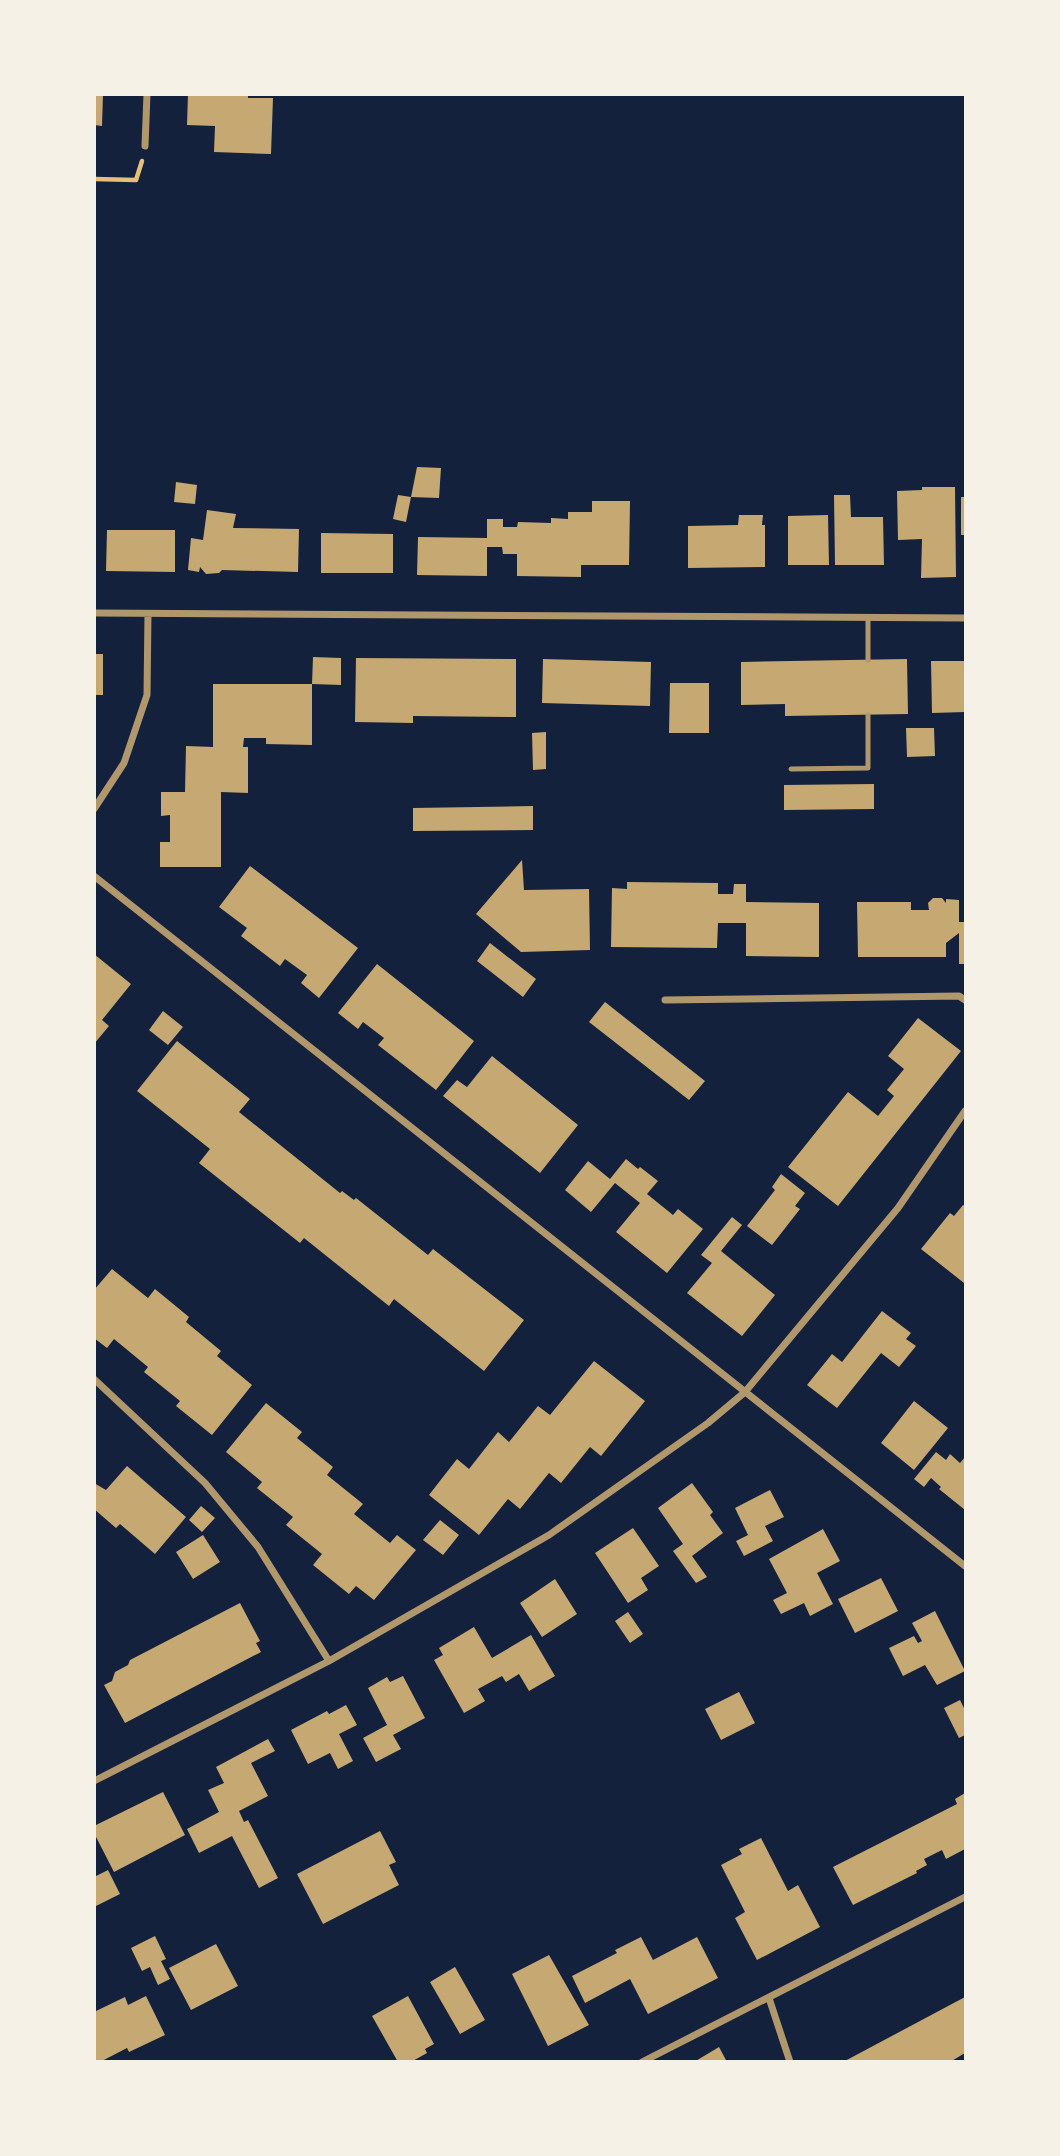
<svg xmlns="http://www.w3.org/2000/svg" width="1060" height="2156" viewBox="0 0 1060 2156" font-family="'Libre Baskerville',serif">
	<style>
		.building { fill: #c6a872 }
		.lines { fill: none; stroke-linecap: round; stroke-linejoin: round }
		.path { stroke: #e5c07b; stroke-width: 4.5 }
		.service { stroke: #b1986c; stroke-width: 5 }
		.minor { stroke: #b1986c; stroke-width: 7 }
	</style>
	<rect width="100%" height="100%" fill="#14213d"/>
	<path class="building" d="M94 94H103L102 126 94 125Z
		M188 94H248V98H273L271 154 214 152 215 126 187 125Z
		M417 467 441 468 439 498 411 497 406 522 393 519 398 495 411 497Z
		M176 482 197 485 195 504 174 502Z
		M922 487H955L956 577 921 578 922 539 898 540 897 491 922 490Z
		M834 495H850L851 517H883L884 565H835Z
		M961 497H965V535H961Z
		M592 501H630L629 565H581V577L517 576V554H503L502 547H487V576L417 575 418 537 487 538V519H503V527H517L518 522 551 523V518L568 519V512H592Z
		M207 510 236 514 233 528 299 529 298 572 222 570 219 573 206 574 200 567 199 572 188 570 191 538 203 540Z
		M739 515H763L762 525H765V567L688 568V526L738 525Z
		M828 515 829 565H788V516Z
		M107 530H175V572L106 571Z
		M321 533 393 534V573H321Z
		M94 654H103V695H94Z
		M313 657 341 658V685L312 684Z
		M356 658 516 659V717L413 716V723L355 722Z
		M543 659 651 662 650 706 542 703Z
		M907 659 908 714 785 716V704L741 705V662Z
		M931 661H965V712L932 713Z
		M670 683H709V733H669Z
		M213 684H312V745L266 744V738H244L243 747H248V793L221 792V867H160V842H170V815L161 816V792H185L186 746 213 747Z
		M906 728H934L935 756 907 757Z
		M546 732V769L533 770 532 733Z
		M874 784V809L784 810V785Z
		M533 806V830L413 831V808Z
		M522 860 524 890 589 889 590 950 521 952 476 914Z
		M250 866 358 948 319 998 301 983 307 975 285 959 280 966 241 936 247 928 219 907Z
		M627 882 718 883V894H733L734 884H746V902L819 903V957L746 956V923H718L717 948 611 947 612 888 627 889Z
		M933 898H942L946 903V899L959 900V922H965V964H959V933L946 943V957H858L857 902H911V910H929L928 903Z
		M490 943 536 979 523 997 477 961Z
		M94 954 131 984 102 1020 109 1026 94 1044Z
		M377 964 474 1041 436 1090 378 1045 384 1038 363 1022 358 1029 338 1013Z
		M605 1002 705 1081 689 1100 589 1022Z
		M163 1011 183 1027 168 1045 149 1030Z
		M918 1018 961 1051 838 1206 788 1167 848 1092 878 1116 894 1096 887 1090 904 1069 888 1056Z
		M177 1041 250 1099 239 1112 340 1193 342 1191 354 1200 356 1198 428 1255 433 1249 524 1320 484 1371 394 1299 389 1306 304 1238 300 1243 199 1163 210 1149 137 1091Z
		M492 1056 578 1125 540 1173 443 1096 457 1080 467 1087Z
		M626 1159 638 1169 640 1167 658 1181 647 1194 673 1215 678 1209 703 1229 667 1273 616 1232 640 1203 615 1183 591 1212 565 1190 588 1161 610 1179Z
		M781 1174 805 1193 795 1206 800 1209 772 1245 747 1226 775 1190 772 1187Z
		M963 1205 965 1206 964 1283 921 1249 950 1213 954 1216Z
		M732 1217 742 1225 721 1251 775 1295 742 1336 687 1293 712 1263 701 1255Z
		M112 1269 148 1298 155 1289 189 1317 186 1322 221 1351 217 1356 252 1385 212 1435 176 1406 180 1401 144 1372 148 1367 114 1339 107 1348 94 1338V1290Z
		M882 1311 911 1333 906 1339 916 1346 899 1367 881 1353 837 1408 807 1385 832 1354 842 1362Z
		M594 1361 645 1401 601 1456 590 1447 561 1483 549 1473 520 1509 508 1499 479 1535 429 1495 457 1459 469 1469 498 1432 509 1442 538 1406 550 1415Z
		M914 1401 948 1428 914 1470 881 1443Z
		M266 1403 302 1432 297 1438 333 1467 327 1475 363 1504 354 1514 390 1543 397 1535 416 1550 374 1600 356 1586 349 1594 313 1565 322 1554 286 1525 293 1517 257 1488 262 1482 226 1452Z
		M936 1452 946 1460 950 1454 960 1463 965 1457V1510L939 1489 941 1487 931 1478 924 1487 914 1479Z
		M127 1466 186 1517 155 1554 120 1524 116 1528 94 1509V1483L106 1490Z
		M692 1483 713 1512 710 1515 723 1533 692 1556 707 1577 696 1583 673 1551 683 1544 658 1508Z
		M770 1490 784 1517 765 1526 773 1541 744 1556 736 1541 748 1535 735 1508Z
		M201 1506 215 1518 202 1532 189 1520Z
		M440 1520 459 1535 443 1555 423 1540Z
		M633 1528 659 1566 641 1578 648 1590 628 1603 595 1553Z
		M823 1529 840 1561 817 1573 833 1604 810 1616 804 1603 781 1614 773 1600 787 1593 769 1559Z
		M203 1535 220 1562 193 1579 176 1552Z
		M881 1578 898 1611 855 1633 838 1599Z
		M555 1579 577 1614 542 1637 520 1603Z
		M240 1603 260 1641 256 1643 261 1652 125 1723 104 1685 112 1681 115 1672 128 1665 130 1660Z
		M935 1611 965 1671 937 1685 925 1665 903 1676 889 1648 914 1636 918 1643 922 1641 912 1623Z
		M628 1612 643 1634 630 1643 615 1621Z
		M474 1627 492 1658 531 1635 555 1676 529 1691 519 1674 506 1682 502 1676 478 1689 485 1701 464 1713 434 1660 443 1655 439 1648Z
		M403 1676 425 1718 393 1735 401 1749 376 1762 363 1738 387 1725 368 1688 387 1677 390 1682Z
		M739 1692 755 1723 721 1740 705 1709Z
		M960 1700 965 1710V1735L959 1738 944 1708Z
		M346 1705 357 1725 339 1734 353 1761 338 1769 330 1753 308 1764 291 1730 327 1711 329 1714Z
		M268 1739 275 1751 251 1763 268 1796 239 1811 244 1822 248 1820 278 1878 259 1888 232 1836 199 1853 187 1829 219 1812 208 1790 224 1783 216 1767Z
		M163 1792 185 1835 114 1872 94 1833V1826Z
		M965 1793V1849L946 1859 942 1850 924 1859 927 1865 916 1871 917 1873 853 1905 833 1867 957 1804 955 1799Z
		M380 1831 396 1862 389 1865 399 1885 323 1924 297 1874Z
		M761 1838 788 1891 798 1885 820 1927 757 1960 735 1918 745 1912 721 1865 742 1854 739 1849Z
		M108 1870 120 1894 94 1907V1877Z
		M155 1936 166 1959 161 1961 170 1979 158 1985 150 1967 142 1971 131 1948Z
		M641 1937 653 1960 697 1937 718 1978 648 2014 630 1979 585 2003 572 1976 617 1953 615 1950Z
		M216 1944 238 1986 191 2010 169 1968Z
		M549 1955 589 2025 548 2046 512 1974Z
		M455 1967 485 2020 460 2034 430 1982Z
		M146 1996 165 2035 129 2052 127 2048 100 2062H94V2012L125 1997 128 2005Z
		M408 1996 434 2044 425 2049 427 2053 411 2062H398L372 2016Z
		M965 1997V2053L950 2062H843Z
		M719 2047 727 2062H694Z"/>
	<g class="lines">
		<path class="path" d="M94 179 136 180 142 161"/>
		<path class="service" d="M868 618V660
			M791 769 868 768V715"/>
		<path class="minor" d="M145 146 147 94
			M94 613 965 618
			M94 809 124 763 147 695 148 614
			M94 876 965 1566
			M665 1000 959 996 965 1000
			M94 1379 205 1483 258 1547 329 1661
			M94 1781 329 1661 549 1535 708 1423 745 1392 898 1208 965 1111
			M769 1998 790 2062
			M642 2062 965 1897"/>
	</g>
	<rect width="1060" height="2156" fill="none" stroke="#f6f1e7" stroke-width="192"/>
</svg>
